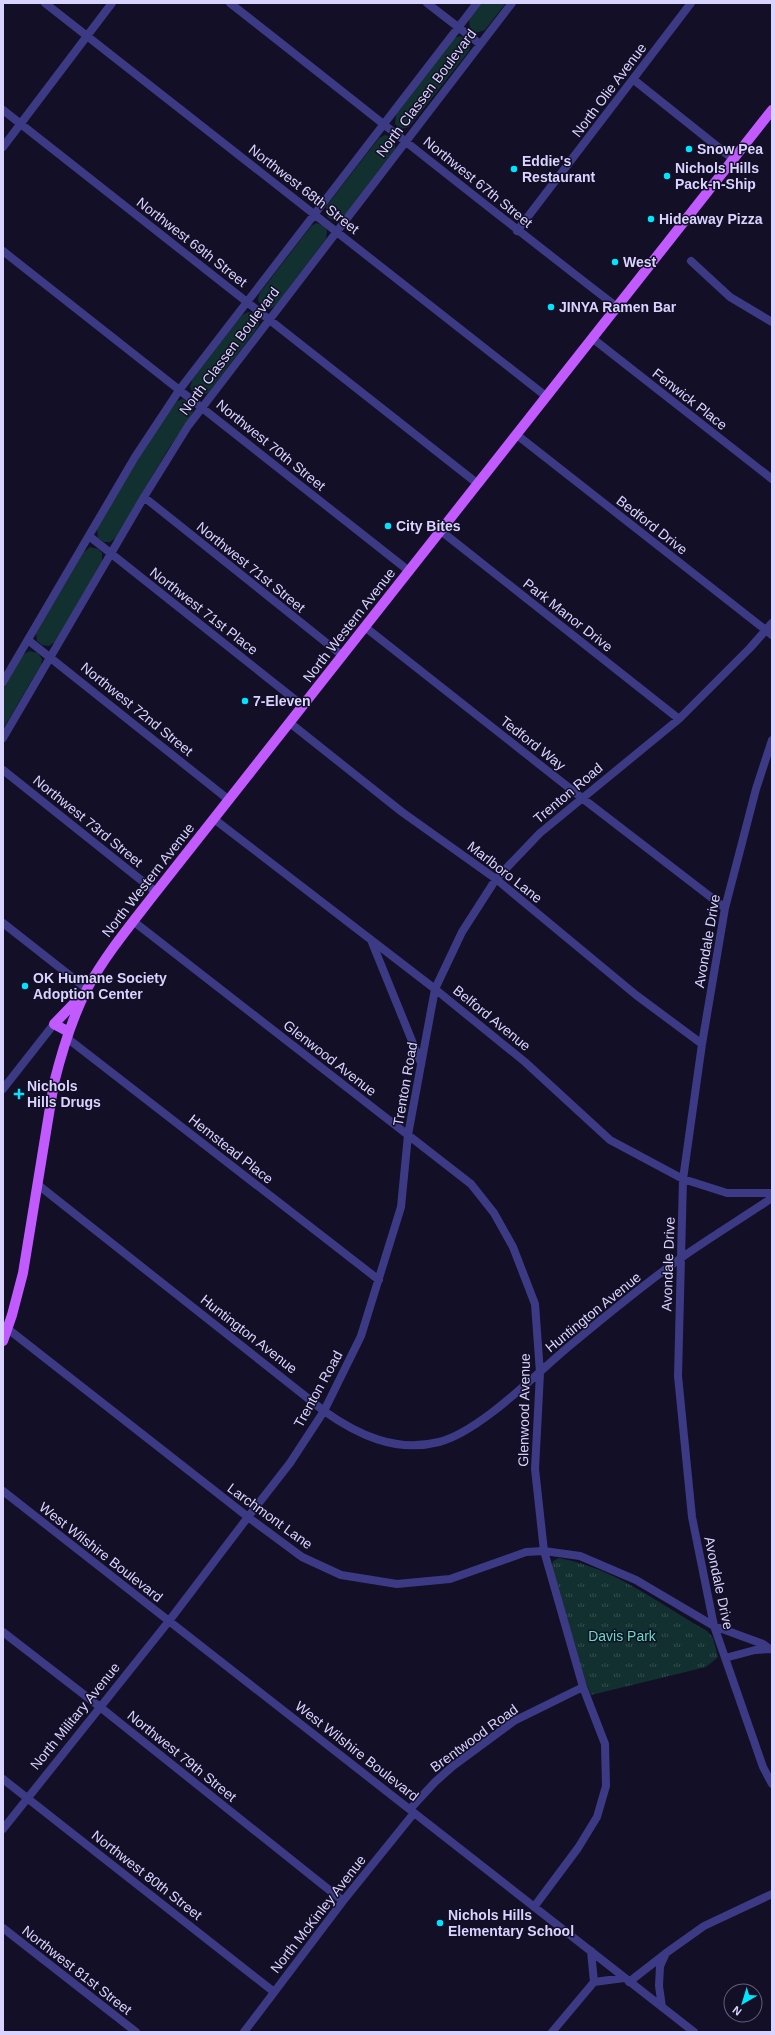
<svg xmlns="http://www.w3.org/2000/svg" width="775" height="2035" viewBox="0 0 775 2035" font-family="Arial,sans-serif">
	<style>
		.grass { fill: #12302f }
		.park { fill: url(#park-tufts) }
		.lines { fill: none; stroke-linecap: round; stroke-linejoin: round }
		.minor { stroke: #3d3a85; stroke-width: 8 }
		.major { stroke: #c25bff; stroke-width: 10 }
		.poi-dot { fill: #00e5ff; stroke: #130f26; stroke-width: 1.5 }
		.labels { text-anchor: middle; stroke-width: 3; stroke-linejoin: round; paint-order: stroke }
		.street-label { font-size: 14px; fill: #d9d4ff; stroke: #130f26 }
		.poi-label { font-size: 14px; font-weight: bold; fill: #d9d4ff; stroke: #130f26; text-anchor: start }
		.park-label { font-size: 14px; fill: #5fe0c0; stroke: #130f26 }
	</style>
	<defs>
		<pattern id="park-tufts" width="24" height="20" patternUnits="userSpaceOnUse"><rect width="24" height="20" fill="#12302f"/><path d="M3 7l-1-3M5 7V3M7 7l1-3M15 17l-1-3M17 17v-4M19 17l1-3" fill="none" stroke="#344d4e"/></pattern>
	</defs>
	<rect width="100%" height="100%" fill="#130f26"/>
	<path class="grass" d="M481 3H506L485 30 476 33 470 28 469 19Z
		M460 36 468 39 470 47 469 51 409 127 401 129 395 124 396 115 454 38Z
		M385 135C392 136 396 142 395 149L343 218 335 221 328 218 325 211 327 205 379 138Z
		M316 223 322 225 327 230 326 239 275 306 270 309 264 308 258 301 259 294 311 226Z
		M248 312C257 312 262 319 258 327L208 393 199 396 193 393 190 387 192 380 242 315Z
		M183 399 192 405 193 412 191 416 167 451 116 538 110 542H104L98 538 97 528 145 447 177 401Z
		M90 547 98 549 102 553V561L55 642 49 646 42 645 37 641 36 633 84 552Z
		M29 651 38 653 42 659 41 665 3 729V689L23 655Z"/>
	<path class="park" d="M559 1558C615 1568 659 1604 707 1631L713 1638 718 1657 706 1667 591 1695 584 1678 551 1567 553 1561Z"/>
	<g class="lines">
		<path class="minor" d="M45 3 547 397
			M230 3C359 104 487 207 617 307
			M427 3 480 44
			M634 80 733 159
			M3 110 478 484
			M3 147 112 3
			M517 231 691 3
			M3 251 409 571
			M691 261 730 297 772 322
			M592 338 772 479
			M517 435 772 635
			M144 497 343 656
			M441 531 679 719
			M89 536 303 706
			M365 627 582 798 725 908
			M28 640 229 800
			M3 682 135 457 180 389 477 3
			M290 723 402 812 496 879 636 995 702 1044
			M3 738 144 497 188 426 512 3
			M772 740 756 789 725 908 702 1044 683 1179 678 1376 692 1517 714 1626 763 1767 772 1784
			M3 770 156 892
			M214 819 435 989 525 1062 610 1140 683 1179 727 1193H772
			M133 921 471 1184 494 1213 513 1247 535 1304 540 1373 535 1469 544 1551 583 1687 605 1744 606 1786 597 1817 578 1848 534 1907
			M3 923 87 989
			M371 940 421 1063
			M67 1038 379 1280
			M3 1089 54 1024
			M37 1184 324 1411C358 1435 396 1453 439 1442 479 1432 535 1375 567 1348 603 1318 643 1285 681 1258 711 1237 742 1218 772 1198
			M8 1329 248 1517 302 1557 341 1575 397 1584 450 1579 526 1552 544 1551 580 1556 636 1580 714 1626 763 1644 770 1649
			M3 1491 694 2032
			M3 1632 100 1707 343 1901
			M725 1658 755 1650 770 1649
			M3 1779 274 1992
			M410 1809 435 1782 453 1766 514 1721 583 1687
			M3 1829 169 1621 248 1517 290 1463 324 1411 361 1336 401 1207 408 1135 435 989 462 932 496 879 540 833 679 719 750 648 772 623
			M3 1928 136 2032
			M591 1951 594 1982
			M629 1982 665 1954
			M662 2007 659 1986 660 1966 666 1953 704 1926 772 1894
			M244 2032 343 1901 414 1813
			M552 2032 594 1982 624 1978"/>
		<path class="major" d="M69 1032 54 1024 81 996
			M3 1341 12 1315 23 1273 54 1083C62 1051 72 1018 87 989 106 954 132 923 156 892L772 110"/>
	</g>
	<g class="poi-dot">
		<circle cx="689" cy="149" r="4"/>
		<circle cx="514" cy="169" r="4"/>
		<circle cx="667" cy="176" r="4"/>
		<circle cx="651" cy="219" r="4"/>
		<circle cx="615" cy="262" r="4"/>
		<circle cx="551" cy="307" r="4"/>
		<circle cx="388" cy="526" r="4"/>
		<circle cx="245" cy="701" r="4"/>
		<circle cx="25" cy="986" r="4"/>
		<path d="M17 1088h4v4h4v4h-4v4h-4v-4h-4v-4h4z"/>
		<circle cx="440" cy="1923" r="4"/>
	</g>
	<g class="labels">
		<g class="street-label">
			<text transform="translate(609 90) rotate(-53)" y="5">North Olie Avenue</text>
			<text transform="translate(426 93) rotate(-53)" y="5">North Classen Boulevard</text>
			<text transform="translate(478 182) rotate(39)" y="5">Northwest 67th Street</text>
			<text transform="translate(304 189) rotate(38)" y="5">Northwest 68th Street</text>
			<text transform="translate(192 242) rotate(38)" y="5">Northwest 69th Street</text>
			<text transform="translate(229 351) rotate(-53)" y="5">North Classen Boulevard</text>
			<text transform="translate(690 399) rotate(38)" y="5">Fenwick Place</text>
			<text transform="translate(271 445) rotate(39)" y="5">Northwest 70th Street</text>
			<text transform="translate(652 525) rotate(38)" y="5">Bedford Drive</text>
			<text transform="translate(251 567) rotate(39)" y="5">Northwest 71st Street</text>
			<text transform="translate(204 611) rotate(38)" y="5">Northwest 71st Place</text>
			<text transform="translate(568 615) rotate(38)" y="5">Park Manor Drive</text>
			<text transform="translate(349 625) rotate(-52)" y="5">North Western Avenue</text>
			<text transform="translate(137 709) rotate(39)" y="5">Northwest 72nd Street</text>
			<text transform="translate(533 743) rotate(38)" y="5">Tedford Way</text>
			<text transform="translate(568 793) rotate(-40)" y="5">Trenton Road</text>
			<text transform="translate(88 821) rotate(39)" y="5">Northwest 73rd Street</text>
			<text transform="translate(505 872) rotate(38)" y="5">Marlboro Lane</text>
			<text transform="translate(148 880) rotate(-52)" y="5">North Western Avenue</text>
			<text transform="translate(707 941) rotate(-80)" y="5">Avondale Drive</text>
			<text transform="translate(492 1018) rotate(39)" y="5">Belford Avenue</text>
			<text transform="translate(330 1058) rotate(38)" y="5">Glenwood Avenue</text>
			<text transform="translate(405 1084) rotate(-80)" y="5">Trenton Road</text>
			<text transform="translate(231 1149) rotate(38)" y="5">Hemstead Place</text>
			<text transform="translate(668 1264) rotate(-88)" y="5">Avondale Drive</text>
			<text transform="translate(593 1312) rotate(-39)" y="5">Huntington Avenue</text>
			<text transform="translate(249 1334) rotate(38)" y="5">Huntington Avenue</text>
			<text transform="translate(318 1389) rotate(-61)" y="5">Trenton Road</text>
			<text transform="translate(524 1410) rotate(-89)" y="5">Glenwood Avenue</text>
			<text transform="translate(270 1516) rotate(36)" y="5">Larchmont Lane</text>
			<text transform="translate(101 1552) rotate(38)" y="5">West Wilshire Boulevard</text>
			<text transform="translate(719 1583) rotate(78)" y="5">Avondale Drive</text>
			<text transform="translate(75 1716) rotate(-51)" y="5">North Military Avenue</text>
			<text transform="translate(474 1738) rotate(-36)" y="5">Brentwood Road</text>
			<text transform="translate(357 1751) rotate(38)" y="5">West Wilshire Boulevard</text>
			<text transform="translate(182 1756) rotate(39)" y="5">Northwest 79th Street</text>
			<text transform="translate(147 1875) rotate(38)" y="5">Northwest 80th Street</text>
			<text transform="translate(318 1914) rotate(-52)" y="5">North McKinley Avenue</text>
			<text transform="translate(77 1970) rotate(38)" y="5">Northwest 81st Street</text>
		</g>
		<g class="poi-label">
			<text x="697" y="154">Snow Pea</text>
			<text x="522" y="166">Eddie's<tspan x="522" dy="16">Restaurant</tspan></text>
			<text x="675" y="173">Nichols Hills<tspan x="675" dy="16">Pack-n-Ship</tspan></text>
			<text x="659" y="224">Hideaway Pizza</text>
			<text x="623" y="267">West</text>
			<text x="559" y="312">JINYA Ramen Bar</text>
			<text x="396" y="531">City Bites</text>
			<text x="253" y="706">7-Eleven</text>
			<text x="33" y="983">OK Humane Society<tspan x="33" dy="16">Adoption Center</tspan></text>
			<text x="27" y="1091">Nichols<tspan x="27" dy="16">Hills Drugs</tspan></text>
			<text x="448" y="1920">Nichols Hills<tspan x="448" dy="16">Elementary School</tspan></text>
		</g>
		<g class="park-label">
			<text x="622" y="1641">Davis Park</text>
		</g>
	</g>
	<rect width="775" height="2035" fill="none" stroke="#d9d4ff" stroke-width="8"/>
	<g transform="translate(743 2003) rotate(218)"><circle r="19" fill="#130f26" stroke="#625e7d"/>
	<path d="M0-3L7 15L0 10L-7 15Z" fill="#00e5ff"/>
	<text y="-6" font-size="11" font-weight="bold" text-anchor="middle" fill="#d9d4ff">N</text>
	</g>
</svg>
